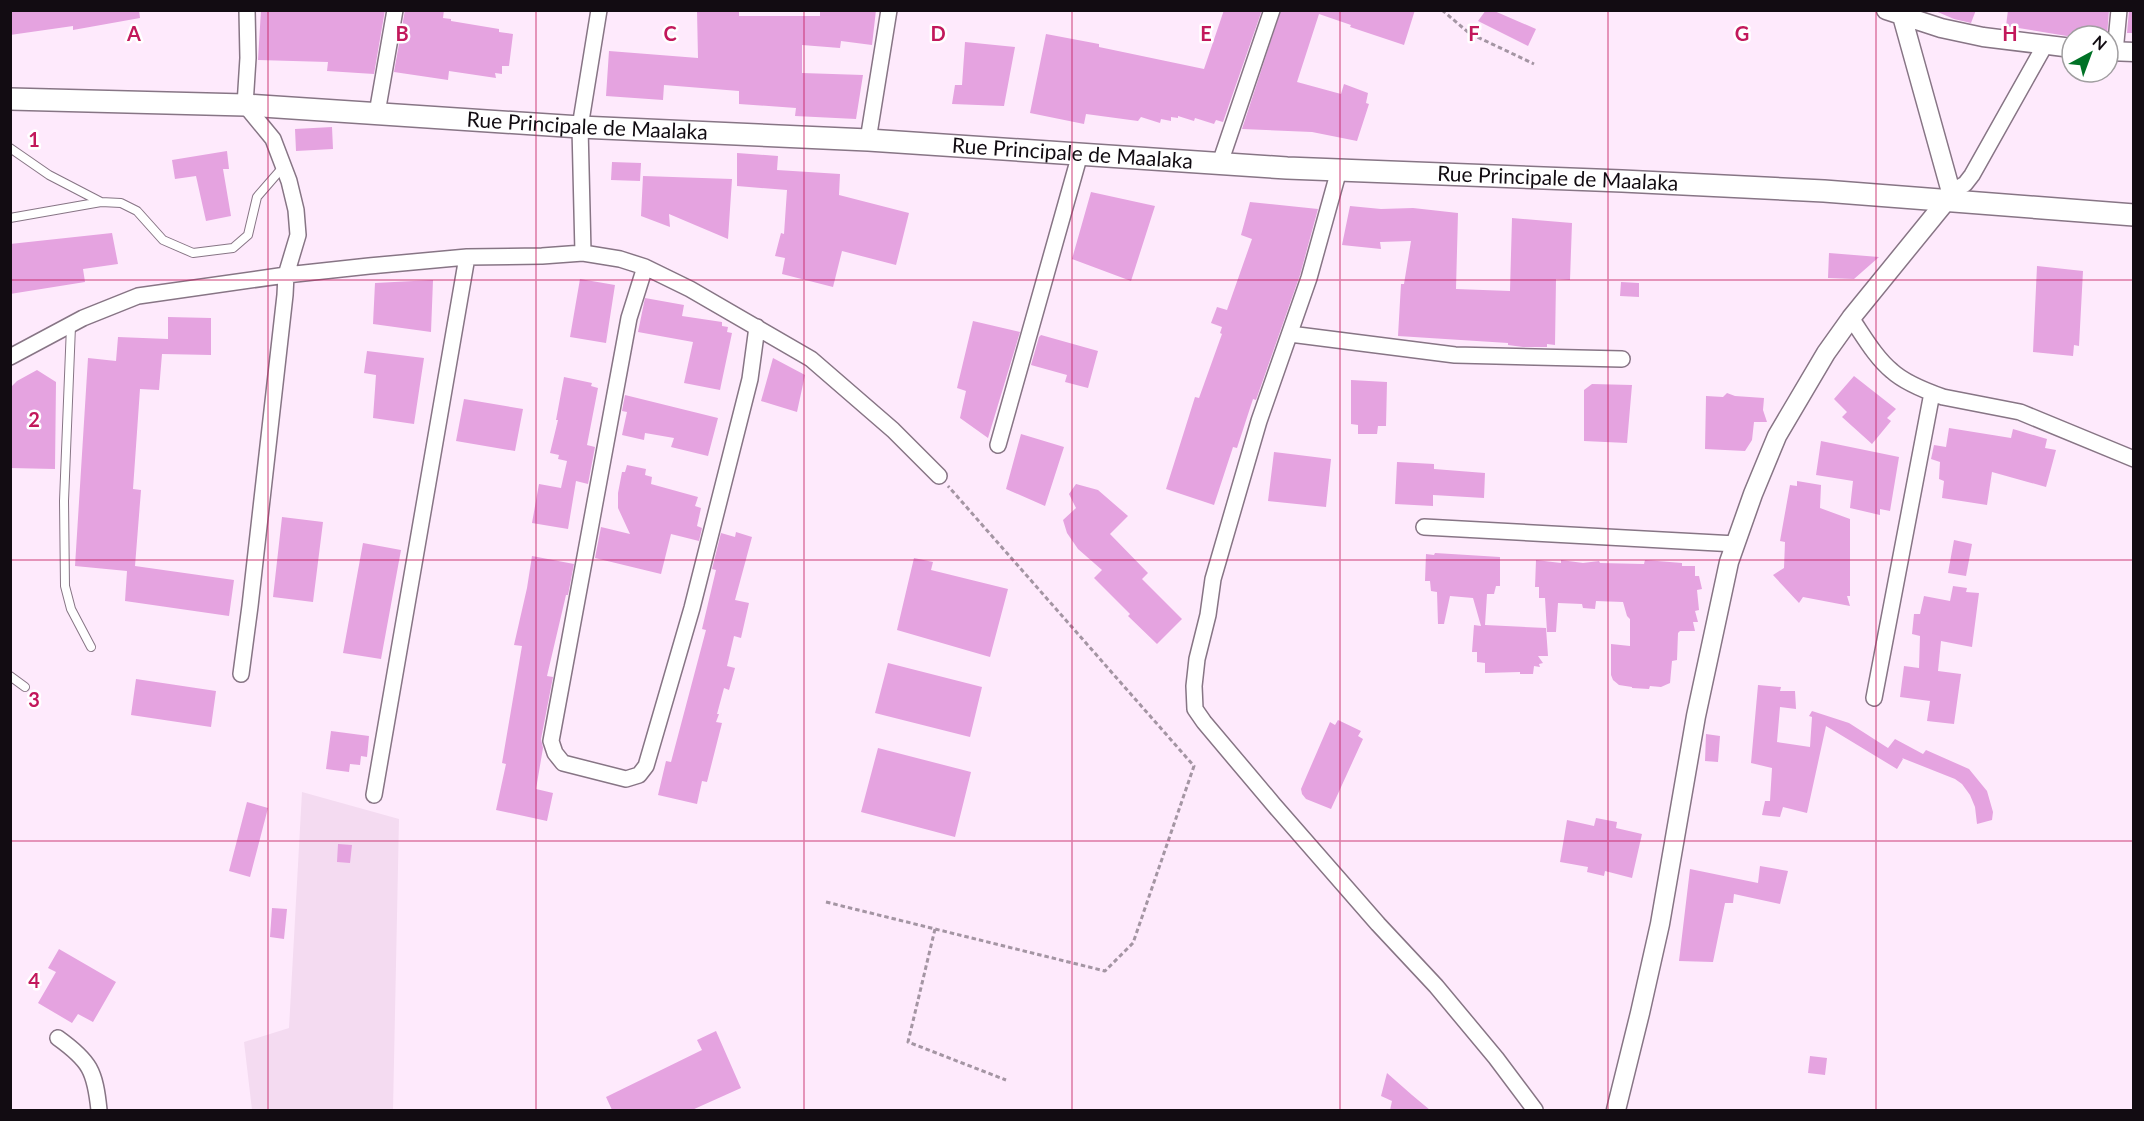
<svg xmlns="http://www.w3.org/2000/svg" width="2144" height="1121" viewBox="0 0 2144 1121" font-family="Lato,sans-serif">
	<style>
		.built { fill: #f4dbf1 }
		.building { fill: #e5a3e0 }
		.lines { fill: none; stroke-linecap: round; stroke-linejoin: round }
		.service-casing { stroke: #877585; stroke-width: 10 }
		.minor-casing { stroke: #877585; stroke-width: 18 }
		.tertiary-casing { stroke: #877585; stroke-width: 21 }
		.secondary-casing { stroke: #877585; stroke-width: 24 }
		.path { stroke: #a495a3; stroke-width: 3; stroke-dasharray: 4.5 3; stroke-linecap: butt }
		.service { stroke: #fff; stroke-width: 8 }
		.minor { stroke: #fff; stroke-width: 15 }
		.tertiary { stroke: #fff; stroke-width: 18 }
		.secondary { stroke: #fff; stroke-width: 21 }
		.grid { fill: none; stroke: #c2185b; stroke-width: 1.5; stroke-opacity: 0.55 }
		.labels { text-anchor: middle; stroke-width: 5; stroke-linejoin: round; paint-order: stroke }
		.street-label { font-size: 21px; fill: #120c12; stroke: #fff }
		.grid-label { font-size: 20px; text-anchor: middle; font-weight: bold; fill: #c2185b; stroke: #fff; stroke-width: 5; stroke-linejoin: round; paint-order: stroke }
	</style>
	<rect width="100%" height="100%" fill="#feeafc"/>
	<path class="built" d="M302 792 399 819 393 1110H252L244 1042 289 1028Z"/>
	<path class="building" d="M10 10H139L140 18 73 30V26L10 35Z
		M261 10H385L374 74 327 71 328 62 258 60Z
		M405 10H444L443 18 451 19V21L499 29V32L513 34 509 66H502V74L495 73 496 78 449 71 448 80 394 72Z
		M697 10H739V16H820V10H876L872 45 841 41 840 48 802 45V73L863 75 856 119 795 116 796 108 739 104V91L664 85 663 100 606 96 609 51 698 58Z
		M1224 10H1262L1223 122 1216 120 1214 124 1195 118 1194 121 1178 116V118L1171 117V121L1161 119 1160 123 1141 117 1138 121 1086 114 1084 124 1030 113 1046 34 1099 44V47L1204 69Z
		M1281 10H1415L1404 45 1350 27 1351 25 1319 14 1297 82 1341 94 1344 84 1368 93 1366 103 1369 104 1357 141 1312 132 1242 129Z
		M1486 10H1492L1536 29 1528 46 1478 21Z
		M1933 10H1976L1971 23 1954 19Z
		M2008 10H2109L2107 36H2067L2006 26Z
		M2129 10H2133V33H2127Z
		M965 42 1015 47 1004 106 952 104 955 85H962Z
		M332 127 333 149 296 151 295 129Z
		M227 151 229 169H223L231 216 206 221 196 176 175 179 172 160Z
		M737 153 778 156 777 170 840 174 839 195 909 213 896 265 842 251 833 287 782 274 785 258 775 256 781 233 784 234 787 190 737 186Z
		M612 162 641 163 640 181 611 180Z
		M643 176 732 179 728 239 669 214 670 227 641 216Z
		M1091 192 1155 206 1131 281 1072 259Z
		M1250 202 1318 209 1300 275 1256 400 1253 399 1237 448 1233 447 1214 505 1166 489 1195 397 1199 398 1222 334 1220 333 1222 327 1211 323 1217 307 1227 310 1252 239 1241 235Z
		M1350 206 1381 209 1413 208 1458 213 1456 289 1510 291 1512 218 1572 223 1570 280 1556 279 1555 345 1547 344V347H1523L1508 345V343L1398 336 1401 284H1404L1411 241 1380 242 1381 249 1342 245Z
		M112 233 118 264 83 269 85 282 10 294V244Z
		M1829 253 1879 257 1854 279 1828 278Z
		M2037 266 2083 271 2079 346 2074 345 2073 356 2033 352Z
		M580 279 615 285 606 343 570 337Z
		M433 280 431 332 373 324 375 283Z
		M1621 282 1639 283V297L1620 296Z
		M645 298 684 305 682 316 722 322V326L728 327 727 332 732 333 720 390 684 383 693 342 638 332Z
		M168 317 211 318V355L162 354 159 390 140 389 133 489 141 490 135 566 234 580 229 616 125 601 127 571 75 566 88 358 116 361 118 337 168 339Z
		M973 321 1020 332 988 438 960 418 966 391 957 388Z
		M1041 335 1098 351 1088 388 1065 382 1067 375 1031 365 1039 337Z
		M367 351 424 358 414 424 373 418 376 375 364 373Z
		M773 358 805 375 797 412 761 401Z
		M37 370 56 382 55 469 10 468V388L17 381Z
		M1854 376 1896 409 1887 418 1891 421 1872 444 1842 417 1847 412 1834 399Z
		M564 377 592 383 591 386 598 388 587 445 595 447 588 484 576 481 568 529 532 523 539 484 561 488 567 461 558 459 559 455 550 453 558 420H556Z
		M1351 380 1387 382 1386 426H1378L1377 434H1358V425L1351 424Z
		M1592 384 1632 385 1627 443 1584 441V390Z
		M1727 393 1735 396 1764 398 1763 410 1767 422H1754L1752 440 1745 451 1705 449 1706 396 1723 397Z
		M625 395 718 418 708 456 671 447 674 438 645 433 644 440 622 435 627 412 622 411Z
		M464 399 523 409 515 451 456 441Z
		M1949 428 2011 438 2013 429 2047 439 2045 448 2056 450 2046 487 1992 472 1987 505 1942 498 1944 481 1939 479 1940 462 1931 459 1934 445 1946 447Z
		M1021 434 1064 447 1045 506 1006 489Z
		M1821 441 1899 457 1890 511 1880 509V515L1850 508 1853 481 1816 475Z
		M1274 452 1331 459 1326 507 1268 501Z
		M1397 462 1434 464V469L1485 473 1484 498 1433 495V506L1395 504Z
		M627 465 646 469 645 475 652 477 651 484 698 497 695 506 701 508 697 526 702 528 699 541 671 534 661 574 595 558 601 527 630 534 618 508V493L622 472H625Z
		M1797 481 1821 485 1820 508 1850 519V596H1847L1850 606 1803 597 1799 603 1773 575 1784 568 1785 542 1780 541 1790 485 1797 486Z
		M1076 484 1098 490 1128 516 1110 534 1148 573 1142 579 1182 619 1157 644 1128 616 1130 614 1094 578 1102 570 1078 549 1067 533 1063 520 1076 508 1069 494Z
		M282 517 323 522 313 602 273 597Z
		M736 532 752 537 735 600 749 603 741 638 734 636 727 666 735 668 729 690 724 688 717 714H719L716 722 722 723 707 782 702 781 697 804 658 795 666 761 671 762 706 630 702 629 716 570 712 569 721 533 735 537Z
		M1954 540 1972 544 1966 576 1948 573Z
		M363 543 401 550 381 659 343 653Z
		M1435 553 1500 557V586H1496L1494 594H1487L1485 625 1546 628 1548 656H1538L1543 663 1539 664 1540 667 1534 666 1533 674H1520V672L1485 673V663L1477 662V652H1472L1474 625 1481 626 1473 598 1450 596 1444 624H1438L1437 592 1431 591 1430 581H1425L1426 554 1434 555Z
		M532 556 574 564 568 595H566L547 676 553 677 541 739 543 748 536 789 553 793 547 821 496 810 506 764 502 763 522 646 514 645 527 588Z
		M914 558 933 562 931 570 1008 589 990 657 897 630Z
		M1536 560 1561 563V560L1583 563 1599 561 1600 563 1644 564 1645 560 1682 563V566H1695V576H1699L1702 589 1697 590 1699 610 1695 611 1698 622H1693L1695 631H1680L1678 633 1677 660 1672 661 1670 683 1661 687 1650 686 1649 689 1632 688V687L1619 685 1613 680 1611 675V644L1630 646V619L1627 616 1623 602 1596 601 1595 609 1583 608 1582 604 1558 603 1556 632H1547L1545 598H1539V587H1535Z
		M1953 586 1967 588 1966 592 1979 593 1972 647 1941 641 1938 671 1961 674 1954 724 1927 721 1930 701 1900 697 1904 666 1919 668 1920 636 1912 634 1914 614H1920L1924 596 1950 601Z
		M888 663 982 687 970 737 875 713Z
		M136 679 216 691 211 727 131 715Z
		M1758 685 1781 687 1780 691H1795L1796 709 1780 707 1777 742 1810 747 1812 717 1809 716 1812 711 1849 723 1888 748 1895 739 1923 754 1926 750 1969 769 1987 791 1993 812 1992 820 1977 824 1975 807 1970 795 1962 784 1955 779 1902 758 1903 759 1897 769 1826 726 1807 813 1783 807 1780 817 1762 815 1765 801H1770L1772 768 1751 763Z
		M1338 720 1361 731 1358 736 1363 739 1331 809 1306 799 1302 794 1301 789 1330 722 1335 725Z
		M331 731 369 736 367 757 361 756 360 765 350 764 349 772 326 769Z
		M1706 734 1720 736 1718 762 1705 761Z
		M878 748 971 772 955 837 861 812Z
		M247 802 268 808 250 877 229 871Z
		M1596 818 1617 822 1616 828 1642 834 1632 878 1605 871 1604 876 1587 872 1588 867 1560 862 1567 820 1594 826Z
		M338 844 352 845 350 863 337 862Z
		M1760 866 1788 871 1780 904 1734 894 1733 903H1725L1713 962 1679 961 1690 869 1758 883Z
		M272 908 287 909 284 939 270 937Z
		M59 949 116 982 93 1022 78 1014 72 1023 38 1003 56 972 48 968Z
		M716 1031 741 1088 692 1110H612L606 1097 702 1050 697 1040Z
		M1810 1056 1827 1058 1825 1075 1808 1073Z
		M1387 1073 1412 1095 1430 1110H1390L1392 1101 1381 1096Z"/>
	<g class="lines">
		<defs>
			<path id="service" d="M10 148 49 175 101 202
				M10 218 101 202 121 203 137 211 163 240 193 253 233 248 248 235 257 197 283 167
				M71 326 64 501 65 586 71 609 91 647
				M10 676 25 687"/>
			<path id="minor" d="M2115 52 2119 10
				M377 113 395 10
				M868 140 889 10
				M1220 163 1272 10
				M1339 170 1309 278 1259 421 1213 579 1208 615 1197 659 1194 686 1195 709 1204 722 1274 805 1378 924 1436 986 1496 1058 1535 1110
				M1951 192 1965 184 1972 175 2045 45
				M583 253 580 127 599 10
				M645 267 629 318 551 741 555 753 563 763 626 779 639 775 646 766 692 608 750 379 757 327
				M1851 318C1863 335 1875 357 1892 371 1905 383 1926 391 1943 397L2020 412 2134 459
				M1290 334 1455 355 1622 359
				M10 357 83 318 138 296 286 275 369 266 467 257 542 256 583 253 620 259 645 267 690 289 811 359 893 430 939 476
				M998 445 1080 154
				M1424 527 1736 544
				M241 674 250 606 285 295 286 275 298 235 296 210 289 181 273 139 245 105 248 58 247 10
				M1874 698 1932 393
				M374 795 467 257
				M58 1038C90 1061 95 1071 99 1110"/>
			<path id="tertiary" d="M1886 10 1941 28 1983 37 2072 48
				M2108 51 2134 52
				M1616 1110 1640 1013 1660 924 1696 716 1729 562 1753 494 1777 436 1826 353 1851 318 1947 200 1951 192 1902 16"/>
			<g id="secondary">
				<path id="s1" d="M10 99 245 105 580 127 868 140 1287 168 1622 181 1824 191 2134 215"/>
			</g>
		</defs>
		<use href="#service" class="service-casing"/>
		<use href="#minor" class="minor-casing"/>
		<use href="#tertiary" class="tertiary-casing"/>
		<use href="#secondary" class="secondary-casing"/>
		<path class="path" d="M1442 10 1469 33 1534 64
			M826 902 1105 971 1133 943 1194 766 948 486
			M935 929 908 1042 1006 1080"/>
		<use href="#service" class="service"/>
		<use href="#minor" class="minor"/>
		<use href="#tertiary" class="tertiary"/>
		<use href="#secondary" class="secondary"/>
	</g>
	<path class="grid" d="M268 10V1110M536 10V1110M804 10V1110M1072 10V1110M1340 10V1110M1608 10V1110M1876 10V1110M10 280H2134M10 560H2134M10 841H2134"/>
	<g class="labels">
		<g class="street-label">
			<text dy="7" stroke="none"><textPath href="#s1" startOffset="578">Rue Principale de Maalaka</textPath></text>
			<text dy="7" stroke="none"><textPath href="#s1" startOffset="1064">Rue Principale de Maalaka</textPath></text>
			<text dy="7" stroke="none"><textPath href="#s1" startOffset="1550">Rue Principale de Maalaka</textPath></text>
		</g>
	</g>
	<g class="grid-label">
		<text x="134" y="41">A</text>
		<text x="402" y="41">B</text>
		<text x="670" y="41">C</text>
		<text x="938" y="41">D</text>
		<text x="1206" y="41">E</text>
		<text x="1474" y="41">F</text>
		<text x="1742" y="41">G</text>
		<text x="2010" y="41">H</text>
		<text x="34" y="147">1</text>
		<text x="34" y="427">2</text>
		<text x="34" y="707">3</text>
		<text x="34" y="988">4</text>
	</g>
	<rect width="2144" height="1121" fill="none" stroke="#120c12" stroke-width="24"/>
	<g transform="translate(2090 54) rotate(41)"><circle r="28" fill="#ffffff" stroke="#a09ea0" stroke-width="1.5"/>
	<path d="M0-4.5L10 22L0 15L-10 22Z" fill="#007226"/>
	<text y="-9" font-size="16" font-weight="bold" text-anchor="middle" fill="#120c12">N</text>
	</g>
</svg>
